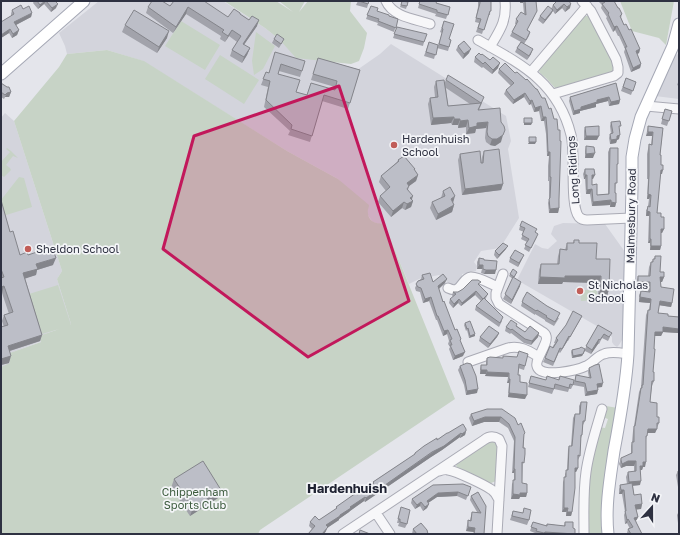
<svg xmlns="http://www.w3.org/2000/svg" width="680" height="535" viewBox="0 0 680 535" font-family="'Golos Text',sans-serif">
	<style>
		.built { fill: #d3d4dc }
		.green { fill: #c7d3c6 }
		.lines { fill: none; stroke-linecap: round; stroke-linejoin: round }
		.minor-casing { stroke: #aaabb5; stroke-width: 11 }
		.major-casing { stroke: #a5a8b5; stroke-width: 13 }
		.minor { stroke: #f7f7f9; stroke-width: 9 }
		.major { stroke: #fff; stroke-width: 11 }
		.wall { fill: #a2a3ab; fill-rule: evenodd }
		.shaded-wall { fill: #84858b }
		.building { fill: #bcbec7; stroke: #84858b }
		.marked { fill: #c2185b; fill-opacity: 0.2; stroke: #c2185b; stroke-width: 3; stroke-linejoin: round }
		.poi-dot { fill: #c15d58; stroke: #f4f5f8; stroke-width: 1.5 }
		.labels { text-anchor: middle; stroke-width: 3.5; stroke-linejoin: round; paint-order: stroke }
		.poi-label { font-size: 11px; fill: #2e3141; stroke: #f4f5f8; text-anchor: start }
		.street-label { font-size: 11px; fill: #2e3141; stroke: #f4f5f8 }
		.park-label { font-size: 11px; fill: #3c5b3d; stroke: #f4f5f8 }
		.quarter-label { font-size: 13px; font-weight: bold; fill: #1f2232; stroke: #f4f5f8 }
	</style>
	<rect width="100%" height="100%" fill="#e4e5eb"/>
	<path class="built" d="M99 1H223L265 28 279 39 317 60 357 70 380 54 391 44 506 116 511 141 508 149 519 218 500 248 481 251 474 262 477 266 476 271 462 274V279L456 285H451L439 275 419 279 409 284 384 224H379L373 222 369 217 367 213 338 179 287 151 143 61 107 50 67 54 65 46 59 33Z
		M678 54H679V99L655 96 674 56Z
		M5 113 14 121 62 271 57 279 71 324 40 336 42 341 8 354 10 364 1 367V118Z
		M563 223 605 224 625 252 623 329 622 340 619 345 617 347 614 345 612 342V337L602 329 517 280 535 244 542 248 548 249 557 241 551 234 554 226Z"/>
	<path class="green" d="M224 1H276L293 12 279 1H305L299 12 308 1H351L350 11 367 33 364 48 359 61 351 64 296 58 279 39 265 28Z
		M620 1H674L666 45 659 38 632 31Z
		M584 16H588L592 19 615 62V72L556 89 546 78 540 73 539 71V69Z
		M181 21 220 45 205 70 165 46Z
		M256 32 275 46 263 69 254 75 252 61Z
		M107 50 144 61 287 151 338 179 369 205C369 208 367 210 368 213 368 221 377 225 384 223L455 399 260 530 258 534H1V367L10 363 7 354 41 342 39 336 59 329 42 334 29 294 58 285 71 325V324L57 279 62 271 14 121 59 67 67 54Z
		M220 55 259 80 244 104 205 79Z
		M7 148 11 151 18 158 13 156 6 165 10 168 11 170 4 177 1 175V162L10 152 6 149Z
		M19 177 24 178 32 207 3 216 1 207V200Z
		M580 290H597L598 300 581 301Z
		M606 406 618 408 603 534H587L586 491 599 427 605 428 608 419 602 417Z
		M490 439 498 443 496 481 491 483 457 469 456 464Z"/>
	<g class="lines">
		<defs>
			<path id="minor" d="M386 1C393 17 415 19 430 24
				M478 40C521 64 558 82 571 135 576 153 569 205 579 217 581 219 584 220 587 220L631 218
				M490 47C500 30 507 21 505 1
				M531 72 587 6
				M553 94 614 76 618 73V67L616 59 591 11 582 1
				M646 106 679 109
				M503 274 496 293V298L499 304 541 331C543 332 546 334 546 336 548 340 541 352 539 357
				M448 288C462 295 461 278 471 277 480 277 490 284 498 287
				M468 362 508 348C520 345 529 351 539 357 538 359 536 363 537 366 540 379 578 370 586 366 593 364 596 356 604 354 611 351 621 353 628 354
				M439 471C442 470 445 469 448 470 456 471 485 485 492 490 496 493 497 496 499 500
				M376 513 390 534
				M343 534 484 440C489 436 494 436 499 439L502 446 497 534
				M584 534C584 513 583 493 586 472 589 450 596 430 602 409"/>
			<path id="major" d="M1 74 84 1
				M608 534C605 506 610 479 614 451 620 419 626 387 628 354L632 188V157L635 139 641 117 673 46 679 24"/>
		</defs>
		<use href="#minor" class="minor-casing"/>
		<use href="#major" class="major-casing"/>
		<use href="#minor" class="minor"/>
		<use href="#major" class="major"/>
	</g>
	<path class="wall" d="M34 1H55L56 8 51 12 44 4 38 9 33 3Z
		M174 1 228 17 240 14 257 26 244 45 250 48 247 55 242 63 230 56 232 50 237 42 229 36 225 42 220 39 221 36 186 14 173 33 146 13 148 7 170 6Z
		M358 1H369L367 8 356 5Z
		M402 1 408 2 406 9 400 7Z
		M420 1 436 3 450 7 446 19 435 16 436 14 418 8Z
		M478 1H491L490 15H488L482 34 476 32 479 23 475 22 478 7Z
		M520 1H536L535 15 527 30 530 32 529 36 524 44 531 54 527 60 515 52 517 48 521 42 510 36 516 24H515L516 19 524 14 523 3H520Z
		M555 1H569L570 8 565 12 562 8 555 14 553 11 551 14 543 24 538 20 540 16 551 9 553 5 556 2Z
		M598 1H614L622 14 621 18 624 25 629 30 640 49 639 53 637 54 641 64 640 68 631 72 624 52 625 49 619 36H618L615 30 613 32 606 18 607 17 601 8 602 5Z
		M371 6 377 11 389 16 398 19 394 32 377 25 378 23 366 19Z
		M23 9 32 13 31 17 16 25 19 30 17 35 12 38 9 33 1 38V22L11 16V14L12 10Z
		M444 21 449 39 451 40 448 51 437 48 434 59 424 56 429 42 438 45 442 33 440 32Z
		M125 25 167 38 157 53 122 32Z
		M397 27 424 42 423 46 393 38Z
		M274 39 282 43 279 48 272 43Z
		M458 46 469 53 463 59 456 50Z
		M275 52 302 71 300 77 279 71 278 74 296 92 307 95 311 83 334 90 335 87 311 80 318 58 360 70 348 109 322 101 310 142 288 135 290 131 264 107 268 87 261 85 266 72 269 73Z
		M481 55 490 60 498 68 492 74 483 67 482 68 474 62 475 57Z
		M499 69 542 98H545L559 199V208L558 213H549L548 203 549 200V181H548V166L549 156H547L546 134 544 121H541L539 111 534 112 531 104 529 105 524 97 513 104 504 94 506 90 511 86 498 73Z
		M626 78 636 82 631 95 621 91Z
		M446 80 482 103 479 110 501 142 495 146 490 145 486 142 485 138 486 128 476 129 475 133 466 134V127L458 128V125H452L451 123 431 125 428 104 430 98 435 97 434 87 436 81 445 82ZM446 88 470 104 448 106Z
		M679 80V86L677 85Z
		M1 83 11 92 9 97H5L4 99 1 97Z
		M616 83 620 100 619 104 609 106 608 101 596 104V107L580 111V113L573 115 569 101 570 97Z
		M665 109 672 111 667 126 661 124Z
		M611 122 619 129V139L617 140 616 143 610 144 609 138 610 134H611L610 126Z
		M648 126 663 128 660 155 662 174H660L657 213 661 217 664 229 662 233H661V246L660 250H650V243H648L649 216H646V211L648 206 649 199H647L648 179H647V154L649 144 651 145 652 136H646Z
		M585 127 597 140H584V131Z
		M586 146 593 158H585V151Z
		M610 148 617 167 615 193 616 203 615 207H610V205L592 206 590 194H586L585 179H584L583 174 585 169 593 179H592V185L597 195 608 194V152Z
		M484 151 503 184 501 190 462 195 458 160 460 154 481 163 482 157Z
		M398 160 415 169 414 170 418 175 416 181 409 186 408 190 412 199 413 201 411 207 405 210 402 208 391 217 378 202 380 196 386 191 379 182 381 176 397 162Z
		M443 191 454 205 452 212 436 220 430 208 432 202 441 198Z
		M1 200 10 232 20 255H28L53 265 37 270 36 275 25 278 42 335 40 341 10 351 9 363 1 365V327H4L2 321 4 315 9 314 2 293H1Z
		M520 226 536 232 537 237 529 252 524 249 527 242 521 239 524 232 519 230Z
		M574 240 579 243 596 259 609 289 607 296 598 295 599 283 563 282 562 284H538L539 270 541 264H557L558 256 560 249 565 250 567 243H573Z
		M506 249 497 259 494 255 495 251Z
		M655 256 660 272 664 277 662 282H660L661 287 672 303 671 307 659 305 658 313 668 316 679 317V330L678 333 663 332 661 336H654L653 372 654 381 652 386 650 402 657 417 659 423 655 433H647L646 440 645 467H643L642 470H640V485L633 486 634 495 642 504 641 509H636L638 517 636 522 642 534H627V533L628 529H630L627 523 625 524 624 515 625 512 622 494H619V489L620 485 627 484 626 477 628 472H634V466H626L621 468 619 464 621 458 631 454V446L632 442 633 431 634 426 639 392 641 387 646 315 648 310H649L650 303 639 302V295L641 291 648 292V286H637V280L638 276H648L649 267 651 262H652L653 259H654Z
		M479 258 484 260 495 274H484L481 273 482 269H477V262Z
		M510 258 522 259 518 267 509 262Z
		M517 272 514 278 520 286 511 304 503 299 513 279 509 276 510 274Z
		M422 275 433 282 445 283 439 289 443 302 460 341 463 356 453 360 449 349 450 347 448 344 449 341 447 334 443 336 437 320H436L429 301 423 303 420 292 416 291 415 288 418 281 421 279Z
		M479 285 488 294 485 300 502 321 499 327 475 310 476 306 481 301 475 295 461 306 458 303 453 308 449 303 450 299 453 297 452 295 453 292H458Z
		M523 299 559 318 554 326 545 321V320L535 314V315L521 306Z
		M582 316 580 320 568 341V340L560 353 559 352 553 366 543 362 545 358 555 343H554L556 338Z
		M465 323 475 336 469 338 467 330 466 331 464 325Z
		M598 325 610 337 608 341 602 338 599 344H598L591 354 585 351 582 356 572 358 571 352 572 350 585 349Z
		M517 326 525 332 538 337 531 345 524 343 511 333 510 334 505 331 506 327Z
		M499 333 497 337 488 348 479 341 480 337Z
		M503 356 525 366 524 370 518 368V375L525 399 508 397 509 383H507L508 377 485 376 486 374H480V369L481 365H486V362L487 358H503Z
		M460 366 477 393 466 395 464 385 458 370Z
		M589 368 602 387H598L597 394 585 396 584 387 573 385 576 375 589 378 588 372Z
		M531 376 546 380H558L560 376 573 385 571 389H569L568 392 554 389 552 394 528 387Z
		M581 402 585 421 583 425 582 435 581 438 580 456 578 460V468L576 472H575L572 512 571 516H566V512H562L563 482 565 477V474L567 470 568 450 569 446H571L573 418 575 414H579V406Z
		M502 409 524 437 522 483 527 493 526 497H520L519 499H511L512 484 514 480V473H512L514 441 508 428 499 422H484L472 426 469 418 471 414Z
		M466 431 465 435 460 438V437L442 450 431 457 377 494 365 502 364 501 350 511 349 512 339 519V520L327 528 326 531 324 534H308L312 529 309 526 310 522 319 520 336 509V507L357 495 373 484V482L414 455 415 453 448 433Z
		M678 471H679V488V487H678L676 475Z
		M174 479 221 490 218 498 190 516 171 488Z
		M471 487 466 500 457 496 437 497 428 503 429 504 427 508 423 511 420 506 415 509 411 503 412 499Z
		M478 492 484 534H473L474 532 466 531 467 525 468 520H470L472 512H477L470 500 471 496Z
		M679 495V510L678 498Z
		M401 507 407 524 405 528 398 526 399 523H397Z
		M524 508 529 520 527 525 510 520 513 511 523 513Z
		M679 511V531L677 515Z
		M533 522 546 526 547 524 564 526 565 522 573 528 575 534H535V533L530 531Z
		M413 529 428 534H412Z"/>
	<path class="shaded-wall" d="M45 1H46L44 4 38 9 40 5Z
		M521 1H523V3H520Z
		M58 4 56 8 51 12 52 8Z
		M564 4 562 8 555 14 557 10Z
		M571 4 570 8 565 12 567 7Z
		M188 7 186 14 173 33 176 27Z
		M553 10 551 14 543 24 545 20Z
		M32 13 31 17 12 27 14 22Z
		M259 20 257 26 240 50 243 44Z
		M617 26 615 30 613 32 614 27Z
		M10 29 9 33 1 38V35Z
		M19 30 17 35 12 38 13 34Z
		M232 30 229 36 225 42 228 36Z
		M169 31 167 38 157 53 159 47Z
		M250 48 247 55 242 63 244 57Z
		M471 49 469 53 463 59 464 54Z
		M533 49 531 54 527 60 529 56Z
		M640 49 639 53 635 55 636 51Z
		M500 63 498 68 492 74 493 70Z
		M641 64 640 68 631 72 633 68Z
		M11 92 9 97H5L4 99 7 93Z
		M525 93 524 97 513 104 514 100Z
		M609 97 608 101 596 104V107L580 111V113L573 115 574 111 581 107 597 100Z
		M532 100 531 104 529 105 530 101Z
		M620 100 619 104 609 106 611 102Z
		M541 106 539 111 534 112 535 108Z
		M454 117 451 123 431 125 433 118Z
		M543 117H546L544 121H541Z
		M454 119H460L458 125H452Z
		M468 120 466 127 458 128 460 121Z
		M488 122 486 128 476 129 475 133 466 134 469 128 477 123Z
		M524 123H532L531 125H524Z
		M648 132H653L652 136H646Z
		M503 135 501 142 495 146 490 145 492 139Z
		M620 135 619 139 617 140 616 143 610 144 611 140 617 136Z
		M586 136H599L597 140H584Z
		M529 142H536L535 144H528Z
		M548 152H550L549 156H547Z
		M595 153 593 158H585L586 154Z
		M661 170H663L662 174H659Z
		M418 175 416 181 405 189 407 183Z
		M585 175H587L585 179H584Z
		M592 175H595L593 179H590Z
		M503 184 501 190 462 195 465 189Z
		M592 189 590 194H586L587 190Z
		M648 194 651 195 649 199H647Z
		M413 196 411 202 413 201 411 207 405 210 407 204 410 198Z
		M455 196 453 203 451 199Z
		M611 200 610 205 592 206 593 202Z
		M404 202 402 208 391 217 393 211Z
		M611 202 616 203 615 207H610Z
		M454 205 452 212 436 220 438 214Z
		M559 208 558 213H549L550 209Z
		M647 211 650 212 649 216H646Z
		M661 229H664L662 233H659Z
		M650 239H651L650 243H648Z
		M508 246 506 249 497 259 499 255Z
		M651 246H661L660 250H650Z
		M524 255 518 267 519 263Z
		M56 258 53 265 37 270 36 275 21 280 23 273 36 264Z
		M479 265H483L482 269H477Z
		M486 270H496L495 274H484Z
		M565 276H601L599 283 563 282 562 284H538L540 277Z
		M660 277H664L662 282H659Z
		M447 279 445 283 436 291 438 286Z
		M521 282 520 286 511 304 512 300Z
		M638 282H650L648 286H637Z
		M4 286 2 293H1V287Z
		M601 289H609L607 296 598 295Z
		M476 291 475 295 461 306 462 303Z
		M431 297 429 301 423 303 425 299Z
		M640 297 651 299 650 303 639 302Z
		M459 299 458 303 453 308 454 304Z
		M660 301 672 303 671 307 658 305Z
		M663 327 679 329V330L678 333 663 332 661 336H653L655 332Z
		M448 330 447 334 443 336 444 331Z
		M499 333 497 337 488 348 490 344Z
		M539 333 538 337 531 345 532 341Z
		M475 334V336L469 338 470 336Z
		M42 335 40 341 6 352 8 346Z
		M569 336 568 340 560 353 562 349Z
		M599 339 598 344 591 354 592 350Z
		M585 349 582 356 572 358 573 356Z
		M465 352 463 356 453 360 455 356Z
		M11 356 9 363 1 365V359Z
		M481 370H487L486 374H480Z
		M487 372 509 373 508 377 485 376Z
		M509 379H510L509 383H507Z
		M603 383 602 387 596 388 597 384Z
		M478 389 477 393 466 395 467 391Z
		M598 390 597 394 585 396 587 392Z
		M509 393 527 395 525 399 508 397Z
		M485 417H501L499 422H484L472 426 474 421Z
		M648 429H657L655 433H646Z
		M466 431 465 435 460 438 462 434Z
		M461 433 460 437 442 450 431 457 365 502 366 498Z
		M628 461H636L634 466H626L621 468 622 464Z
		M643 462H646L645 467H643L642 470H638L640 466Z
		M575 468H578L576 472H573Z
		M514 469H515L514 473H512Z
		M641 481 640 485 627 486 629 482Z
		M221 490 218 498 190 516 193 508Z
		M621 490H624L622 494H619Z
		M458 492 457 496 437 497 425 505 427 501 438 493Z
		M520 493H527L526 497H520L519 499H511L513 494Z
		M365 497 364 501 350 511 349 512 339 519V520L327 528 326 531 324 534H322L326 525 350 507Z
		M421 502 420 506 415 509 417 505Z
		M429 504 427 508 423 511 425 507Z
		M642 504 641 509 634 510 635 505Z
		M564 508H568L566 512H562Z
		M567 512H572L571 516H566Z
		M638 517 636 521 633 522 634 518Z
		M628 519 627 523 625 524 627 520Z
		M468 527 475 528 474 532 466 531Z
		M545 532 566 534H544Z"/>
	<path class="building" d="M37 1H45L40 5Z
		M46 1H55L58 4 52 8Z
		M152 1H162L170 6 174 1H204L228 17 234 9 240 13V14L249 20 252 16 259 20 243 44 250 48 244 57 232 50 241 36 232 30 228 36 222 32 224 30 188 7 176 27 148 7Z
		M359 1H369L368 4Z
		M402 1 408 2 407 6 401 5Z
		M420 1H437L436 3 450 7 448 15 437 12V10L419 4Z
		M480 1H491V11H490L484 30 478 28 481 19 476 18 480 3Z
		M525 1H536L537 11 527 30 530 32 526 40 512 32 518 21 516 19 521 12 526 15Z
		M557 1H569L571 4 567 7 564 4 557 10 553 5Z
		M603 1H614L618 8H619L622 14 620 16 624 25 626 24 629 30 631 29 640 49 636 51 641 64 633 68 625 47H627L620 32 617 26 614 27 608 14 609 13 602 4 605 2Z
		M21 5 23 9 29 6 32 13 14 22 19 30 13 34 10 29 1 35V22L14 14 12 10Z
		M371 6 378 8 377 11 389 15V16L398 19 396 28 378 21 379 19 367 15Z
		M548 6 553 10 545 20 540 16Z
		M134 10 169 31 159 47 125 25Z
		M444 21 454 24 449 39 451 40 449 47 439 44 443 29 442 28Z
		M397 27 427 34 424 42 394 34Z
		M277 34 284 39 281 44 274 39Z
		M464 41 471 49 464 54 458 46Z
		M429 42 438 45 436 55 426 52Z
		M521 42 533 49 529 56 517 48Z
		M275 52 305 61 302 71 281 64 278 74 300 80 296 92 307 95 311 83 335 90 337 81 313 74 318 58 360 70 350 103 324 95 312 136 291 129 292 125 266 100 270 81 263 79 266 72 269 73Z
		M479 53 481 55 482 54 490 60 493 57 500 63 493 70 485 62 483 64 475 57Z
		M505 63 515 73 517 72 526 80 527 79 536 89H537L542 98H545L549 109 551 108 554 119H557L558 130H560V141H561L559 199V208L550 209 549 199 550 198 551 177H550V152H548L547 129 546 117H543L541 106 535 108 532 100 530 101 525 93 514 100 506 90 514 83 513 82 499 69Z
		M448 75 484 97 478 110 500 108 501 122 504 126 505 130 503 135 497 139H492L488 136 487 132 488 122 477 123V126L469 128 468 120 460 121V119H454V117L433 118 430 98 438 97 436 81 444 80 448 106 481 103 446 80Z
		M626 78 636 82 633 91 623 87Z
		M1 83 7 87H9L11 92 7 93 5 95 1 92Z
		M616 83 620 100 611 102 609 97 597 100V102L581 107V109L574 111 570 97Z
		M665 109 672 111 669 121 662 119Z
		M524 118H532V123H524Z
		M620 121 621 126H619L620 135 617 136V139L611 140 610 134 613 133 611 122Z
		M599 126V136H586L585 127Z
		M648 126 663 128 660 155H661V165H663V170H661L657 213H661V217H664V229H661V246H651V239H650V212L647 211 648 206 650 207 651 195 648 194 649 175V144L652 145 653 132H648Z
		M529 137H536V142H529Z
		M586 146 594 147 595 153 586 154Z
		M610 148H618V164H617V183H615V193H616V203L611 202V200L593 202 592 189 587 190V175H585V169H594L595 175H592V185L597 184V195L609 194Z
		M499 149 503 184 465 189 460 154 480 151 481 163H483L484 151Z
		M404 156 415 169H414L418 175 407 183 409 186 407 189 413 196 410 198 413 201 407 204 404 202 393 211 380 196 390 187 381 176 399 161 398 160Z
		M450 187 455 196 451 199 454 205 438 214 432 202 445 196 443 191Z
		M1 200 10 232 13 231 20 255 27 252 28 255 52 247 56 258 36 264 38 269 23 273 42 335 8 346 11 356 1 359V327L8 325 4 315 13 312 4 286 1 287V278L4 277 1 269Z
		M522 221 537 229 535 232 538 234 531 248 525 245 529 239 522 235 525 228 520 226Z
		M574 240H579V243H597L596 259H610L609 289H601V276H565V278L540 277 541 264H559L560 249 567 250V243H574Z
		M503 243 508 246 499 255 495 251Z
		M515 250 524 255 519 263 510 258Z
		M655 256H661L660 272H664V277H660L661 287 674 289 672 303 660 301 658 313 668 314V316L679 317V329L663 327V332H655L654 349H655L653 372H654V381H652L650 402 657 403V417H659V423H657V429H648L647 436H646V462H643V466H640L641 481 629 482 628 472 636 471V461H628L622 464 621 460V458L632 453V442H634V426H635L641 388H642V385H643L648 310H650L651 299 640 297 641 291 650 292V282H638V276H650L651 262H653V259H655Z
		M479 258 484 259V260L497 261 496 270H486L483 269V265H479Z
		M513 269 517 272 514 277 510 274Z
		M430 273 433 282 443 274 447 279 438 286 443 302 444 301 455 330 457 329 461 339 460 340 465 352 455 356 450 345H452L450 340 452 339 448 330 444 331 438 316H437L431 297 425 299 421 288 418 287 416 284 418 281 424 279 422 275Z
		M513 277 521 282 512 300 505 294Z
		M472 280H478L481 282 478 284 488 294 483 299 476 291 462 303 459 299 454 304 450 299 456 294 453 292H458L463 289Z
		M527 292 547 306 560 313 555 322 546 317 547 316 537 310 536 311 522 302 523 300V299Z
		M484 298 503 317 500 323 476 306Z
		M573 311 582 316 570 337 569 336 562 349 560 348 554 362 545 358 550 346 553 348 558 340 556 338 566 325Z
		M511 320 517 324 516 326 525 332 530 326 539 333 532 341 525 339 512 329 511 330 506 327Z
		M470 321 475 334 470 336 468 328 467 329 465 323Z
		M598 325 612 333 609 337 604 334 600 340 599 339 592 350 586 346Z
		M489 326 499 333 490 344 480 337Z
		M581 347 585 349 583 354 573 356 572 350 580 348Z
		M519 351 528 354 525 366 519 364 518 375H520V382L527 383V395L509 393 510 379H509V373L487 372V370H481V365H487V358L490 357 503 358V356L517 357Z
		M467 363 471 364 476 376 478 389 467 391 465 380 460 366Z
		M599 364 603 383 597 384 598 390 587 392 585 383 575 381 576 375 591 378 589 368 595 365Z
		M531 376 546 380 547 376 559 380 560 376 574 380 573 385 570 384 569 388 555 384 554 389 529 383Z
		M581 402H587L585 421H583L582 435H581L580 456 578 455V468H575V488L572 512H567L568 508H564V477H566V470H568L569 446H572L575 414H580Z
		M487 409H502L515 418 518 425 521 423 525 433 524 434 523 448H525V454L524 463 522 462V483L527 484V493H520V495L513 494V480H515V469H514L515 437 509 424 501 417H485L474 421 471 414Z
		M463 424 466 429V431L462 434 461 433 444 446 432 452 378 490 366 498 365 497 350 507 351 508 340 515V516L326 525 328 527 322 534H308L315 526 310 522 315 516 319 520 337 508 336 507 356 493 357 495 374 483 373 482 415 454V453L424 446 437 438V440L447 433H448Z
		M203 461 221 490 193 508 174 479Z
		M678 471H679V482Z
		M632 483 634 495 641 494 642 504 635 505 638 517 634 518 642 534H631L628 529 633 527 628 519 627 520 625 511H626L624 490H621L620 485Z
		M463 484 471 487 468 496 458 492 438 493 427 501 429 504 425 507 421 502 417 505 412 499 433 485Z
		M478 492 486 506 484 534H474L475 528 468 527V520L471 521 472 512 481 513 471 496Z
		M401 507 410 510 407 524 400 522V519H398Z
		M524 508 531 510 529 520 512 516 513 511 523 513Z
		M533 522 547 526V524L565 526V522H573V528L575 529V534L545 532 544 533 536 531 537 529 531 527Z
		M421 523 427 530 428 534H417L413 529Z
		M360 530 370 534H359Z"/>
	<path class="marked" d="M339 86 409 301 308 357 163 249 194 136Z"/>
	<g class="poi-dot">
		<circle cx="394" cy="145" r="4"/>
		<circle cx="28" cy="249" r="4"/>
		<circle cx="580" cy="291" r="4"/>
	</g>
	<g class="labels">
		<g class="poi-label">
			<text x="402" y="143">Hardenhuish<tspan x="402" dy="13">School</tspan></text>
			<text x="36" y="253">Sheldon School</text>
			<text x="588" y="289">St Nicholas<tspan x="588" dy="13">School</tspan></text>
		</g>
		<g class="street-label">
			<text transform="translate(573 170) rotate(-94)" y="4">Long Ridings</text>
			<text transform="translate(631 216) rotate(-89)" y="4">Malmesbury Road</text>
		</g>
		<g class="park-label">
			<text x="195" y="496">Chippenham<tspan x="195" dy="13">Sports Club</tspan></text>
		</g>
		<g class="quarter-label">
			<text x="347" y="493">Hardenhuish</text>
		</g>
	</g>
	<rect width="680" height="535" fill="none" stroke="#2e3141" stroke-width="4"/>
	<g transform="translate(652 507) rotate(21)" stroke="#f4f5f8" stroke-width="3" paint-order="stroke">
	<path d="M0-3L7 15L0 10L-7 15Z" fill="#2e3141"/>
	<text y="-6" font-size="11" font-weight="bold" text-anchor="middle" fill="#2e3141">N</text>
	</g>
</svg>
